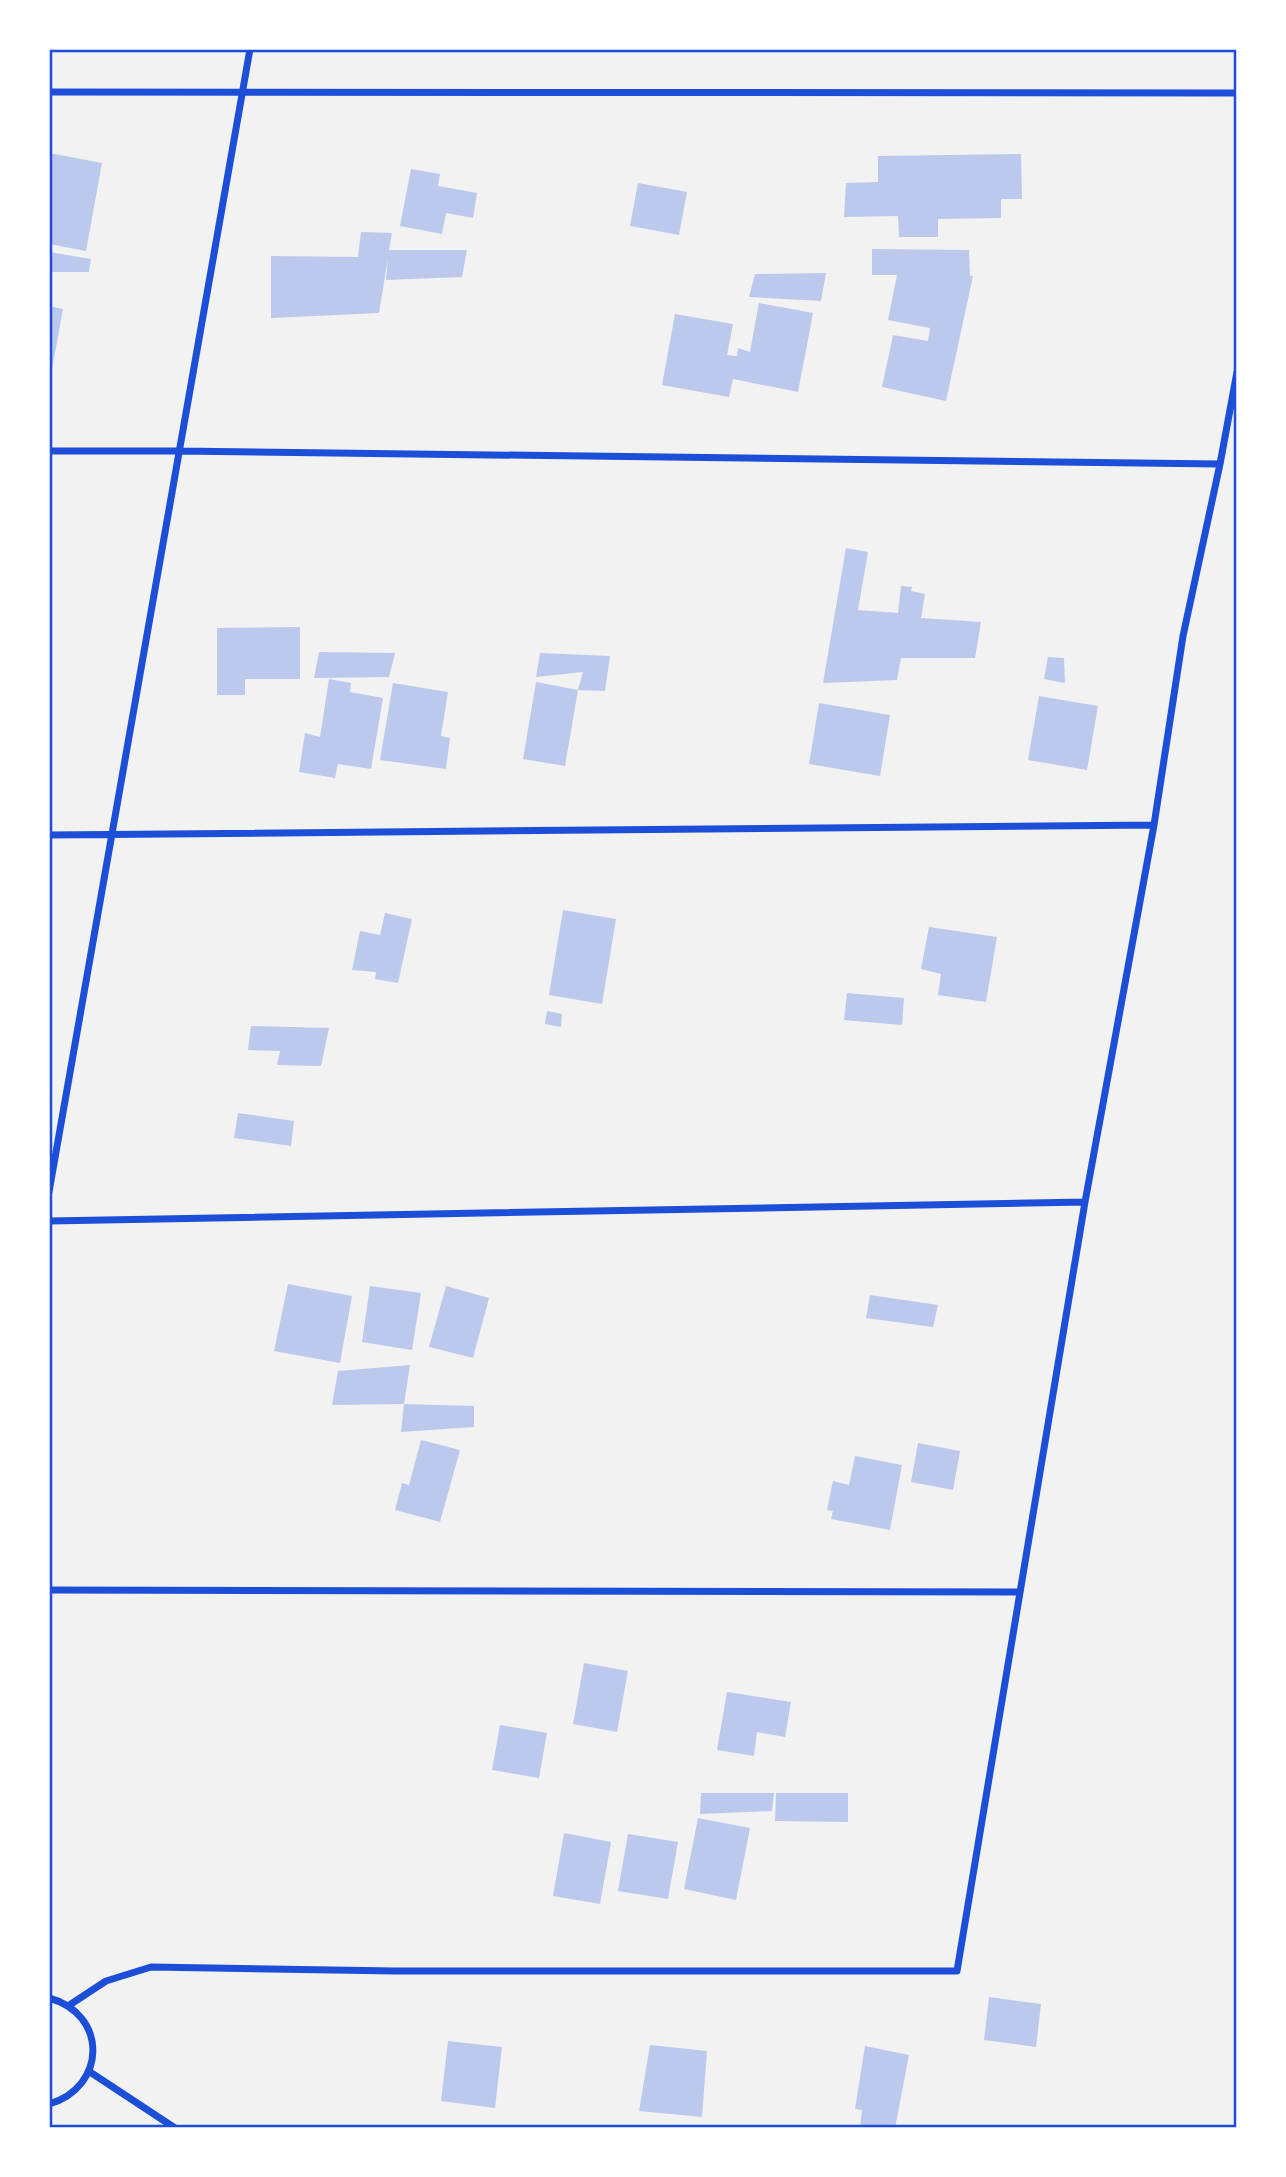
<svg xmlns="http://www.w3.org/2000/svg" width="1286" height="2177" viewBox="0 0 1286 2177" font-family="'Zilla Slab',serif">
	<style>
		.building { fill: #bdc9ec }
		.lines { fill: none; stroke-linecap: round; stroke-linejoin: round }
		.minor { stroke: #1d4ed8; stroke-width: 7 }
		.neatline { fill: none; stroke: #1d4ed8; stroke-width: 2.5 }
	</style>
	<rect width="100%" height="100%" fill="#f2f2f2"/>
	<path class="building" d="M49 153 102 163 86 251 49 244Z
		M1021 154 1022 199H1001V218L938 219V237H899L898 216 844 217 846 183 878 182V156Z
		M411 169 440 174 438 186 477 193 473 218 446 213 442 234 400 226Z
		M638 183 687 192 679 235 630 226Z
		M361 232 392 233 389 250H467L462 277 386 280 388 258 379 313 271 318V256L358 257Z
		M872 249 969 250 970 276H973L946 401 882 387 893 335 928 341 930 328 888 320 897 275H872Z
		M49 252 91 259 89 272H49Z
		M826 273 821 301 749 297 755 274Z
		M759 303 813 313 798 392 733 379 729 397 662 385 675 314 733 324 727 355 737 356 738 348 750 352Z
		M49 306 63 309 50 380H49Z
		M846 548 868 552 858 610 898 613 901 586 912 587 911 591 925 594 921 618 981 622 975 658H901L897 680 823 683Z
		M300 627V679H245V695H217V628Z
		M319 652 395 653 389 677 314 678Z
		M540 653 610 656 605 691 578 690 565 766 523 759 536 682 578 690 583 672 536 677Z
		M1048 657 1064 658 1065 683 1044 679Z
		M329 679 351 683 350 692 383 698 371 769 338 764 335 778 299 772 305 733 320 737Z
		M393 683 448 692 441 736 450 738 446 769 380 760Z
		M1039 696 1098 706 1087 770 1028 760Z
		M819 703 890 715 880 776 809 764Z
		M563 910 616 919 602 1004 549 995Z
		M385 913 412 919 398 983 375 979 376 972 352 970 360 931 380 935Z
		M929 927 997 937 986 1002 938 995 941 974 921 969Z
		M847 993 904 998 902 1025 844 1020Z
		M547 1011 562 1014 561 1027 545 1024Z
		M251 1026 329 1028 321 1066 277 1065 280 1051 248 1050Z
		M238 1113 294 1121 291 1146 234 1138Z
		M288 1284 352 1296 340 1363 274 1351Z
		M370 1286 421 1293 412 1350 362 1342Z
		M446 1286 489 1298 473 1358 429 1347Z
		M870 1295 938 1305 933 1327 866 1318Z
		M410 1365 404 1404 332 1405 338 1371Z
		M404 1404 474 1406V1427L401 1432Z
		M421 1440 460 1450 440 1522 395 1510 402 1483 409 1485Z
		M918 1443 960 1451 953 1490 911 1482Z
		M855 1456 902 1465 890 1530 831 1519 833 1511 827 1510 833 1481 849 1485Z
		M584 1663 628 1671 617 1732 573 1724Z
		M727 1692 791 1702 785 1737 757 1732 754 1756 717 1750Z
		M500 1725 547 1733 539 1778 492 1770Z
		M701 1793H774L772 1811 700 1814Z
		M776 1793H848V1822L775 1821Z
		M698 1818 750 1828 736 1900 684 1889Z
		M564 1833 611 1842 600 1904 553 1896Z
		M628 1834 678 1842 668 1899 618 1891Z
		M989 1997 1041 2004 1036 2047 984 2040Z
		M448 2041 502 2047 495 2108 441 2101Z
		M650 2045 707 2051 702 2117 639 2111Z
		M865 2046 909 2055 895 2128H860L862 2110 855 2109Z"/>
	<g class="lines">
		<path class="minor" d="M49 92 1237 93
			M49 451H179L1220 464
			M49 835 1154 825
			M49 1192 250 49
			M49 1221 1085 1202
			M49 1590 1020 1592
			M49 1998C108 2014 107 2087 49 2104
			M68 2006 106 1981 151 1967 395 1971H957L1085 1202 1154 825 1183 636 1220 464 1237 372
			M90 2072 175 2128"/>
	</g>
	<rect width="1286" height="2177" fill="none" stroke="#ffffff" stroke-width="102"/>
	<rect x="51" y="51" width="1184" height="2075" class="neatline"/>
</svg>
